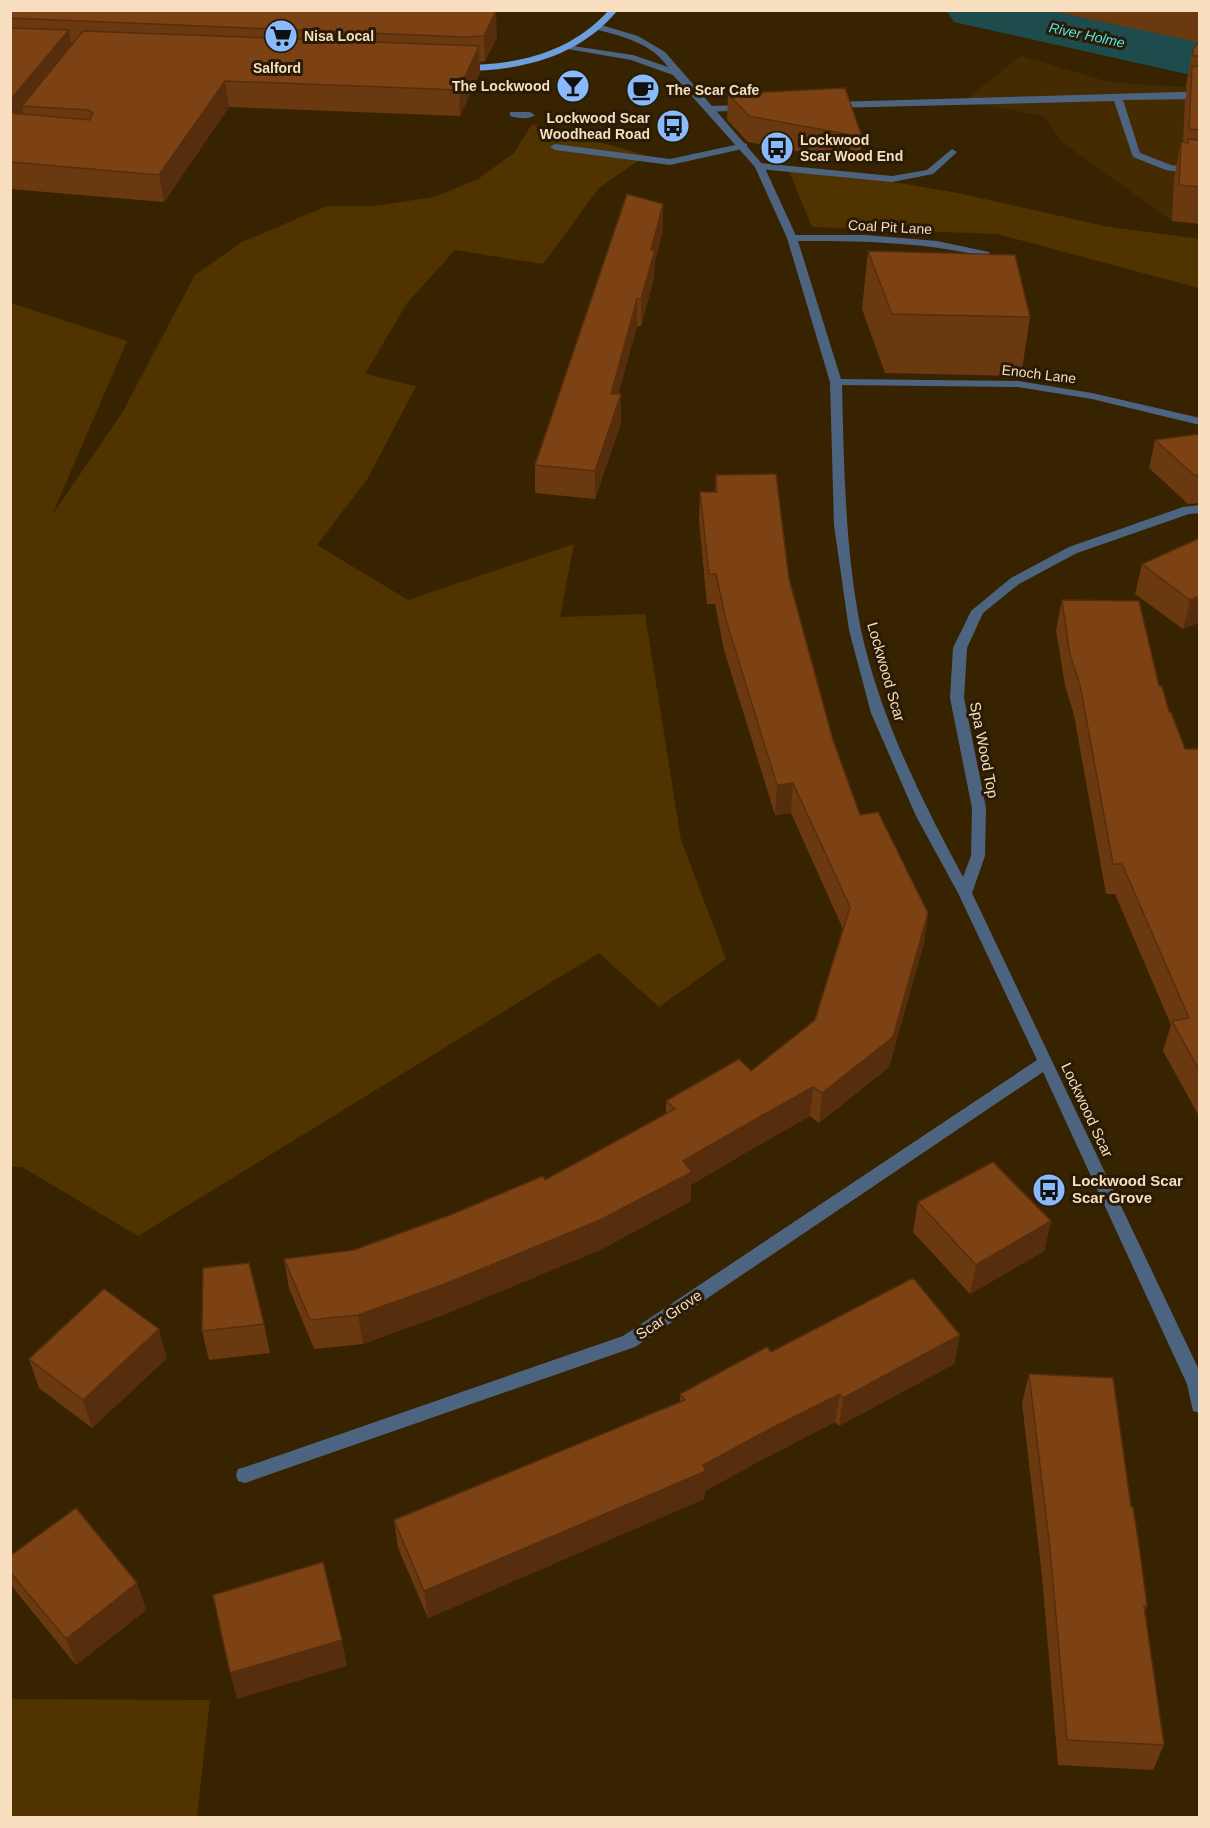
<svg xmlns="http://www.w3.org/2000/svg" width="1210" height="1828" viewBox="0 0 1210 1828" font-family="Arial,sans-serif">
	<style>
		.built { fill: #442b01 }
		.green { fill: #513300 }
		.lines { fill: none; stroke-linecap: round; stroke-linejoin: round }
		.river { fill: #1e4b4b; fill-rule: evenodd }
		.service { fill: #4d6481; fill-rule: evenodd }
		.minor { fill: #4d6481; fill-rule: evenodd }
		.primary { fill: #6e9edb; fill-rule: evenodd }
		.wall { fill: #6b3910 }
		.shaded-wall { fill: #572e0d }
		.building { fill: #7c4213; stroke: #572e0d; stroke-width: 1.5 }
		.labels { text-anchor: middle; stroke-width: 6; stroke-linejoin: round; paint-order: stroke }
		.far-water-label { font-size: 14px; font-style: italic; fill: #52e4e4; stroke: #291b07 }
		.far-poi-label { font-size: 14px; font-weight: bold; fill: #f6debe; stroke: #291b07; text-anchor: start }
		.far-neighbourhood-label { font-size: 14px; font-weight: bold; fill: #f6debe; stroke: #291b07 }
		.far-street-label { font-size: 14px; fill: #f6debe; stroke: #291b07 }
		.street-label { font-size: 15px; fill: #f6debe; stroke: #291b07 }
		.poi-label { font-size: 15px; font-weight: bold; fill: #f6debe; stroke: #291b07; text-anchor: start }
	</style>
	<rect width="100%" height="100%" fill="#382300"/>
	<path class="built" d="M1021 56 1109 82 1199 88V224L1172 221 1062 142 1044 116 964 101Z"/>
	<path class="green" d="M532 124 646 155 599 188 543 264 455 250 407 303 365 374 416 386 368 478 317 545 408 600 574 544 560 617 645 614 681 840 726 959 659 1007 599 953 138 1236 22 1167H11V303L127 341 52 515 122 413 195 275 242 242 327 206H374L434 197 478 179 514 153Z
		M789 171 869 178 958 193 1104 226 1199 239V288L997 234 812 227Z
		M11 1699 210 1700 197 1817H11Z"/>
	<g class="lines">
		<path class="river" d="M946 10H1057L1200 41V77L954 22Z"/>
		<path class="service" d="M1181 92 1200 93V99L1123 100 1140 153 1171 165 1200 169V175L1166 170 1133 157 1114 101 832 108 827 105 832 102Z
			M745 105 748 106V110L709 112 704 109 709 106Z
			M510 112H530L535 115C529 120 517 118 510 116Z
			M744 143 747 144V148L670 165 555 150 550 147 555 144 670 159Z
			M952 149 957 152 955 154 933 174 892 182 759 169 754 166 759 163 892 176 927 170Z
			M865 235 937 241 989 252 997 274 988 276 981 256C918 241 856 241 792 241L787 238 792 235Z"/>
		<path class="minor" d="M601 25 638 36 665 52 764 166 797 238 841 379 1018 381 1092 393 1200 418V425L1092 399 1018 387 842 385C844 467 845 549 861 630 880 717 921 799 963 877L971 856 972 808 950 698 953 648 971 611 1011 578 1069 547 1183 507 1200 505V513L1189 514 1077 553 1019 584 983 613 967 648 964 698 986 808 985 856 972 893 1200 1372V1413L1193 1411 1187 1384 1043 1072 635 1347 245 1483 238 1481 236 1475 238 1469 245 1467 623 1336 1037 1060 958 893 916 816 871 713 849 630 834 525 830 382 787 238 755 167 673 75 631 60 562 48 566 45 633 55 668 67C651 43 624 37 598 30V26Z"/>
		<path class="primary" d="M609 10H618C578 58 520 71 460 71L455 68 460 65C517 65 569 54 609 10Z"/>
	</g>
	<path class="wall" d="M10 10H478L497 37 485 61 480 62V72L460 116 229 107 164 202 10 189Z
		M1047 10H1200V224L1172 221 1174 178 1181 142H1183L1185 101 1187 90H1186V84L1193 49 1198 42Z
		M728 94 862 137 860 163 748 142 727 120Z
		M663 231 655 260 654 277 641 326H637L618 394H621V423L595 499 535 493V465Z
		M868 251 1030 317 1021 376 885 373 862 309Z
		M1200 434V503L1188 504 1149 468 1155 440Z
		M716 475 789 579 833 740 860 815 928 913 924 943 889 1067 819 1123 810 1116 745 1153 691 1185V1201L600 1250 448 1313 363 1344 314 1349 289 1288 284 1259 354 1250 545 1180 666 1114V1101L751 1071 815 1020 843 929 791 813 775 815 724 650 715 604H707L699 521 700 492H715Z
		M1200 538V622L1183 629 1135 594 1142 564Z
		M1062 600 1159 686 1169 712 1185 749H1200V1118L1163 1051 1171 1025 1115 894H1106L1074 715 1065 685 1056 630Z
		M918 1202 1051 1221 1044 1251 970 1294 913 1232Z
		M264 1324 270 1353 209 1360 202 1331Z
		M960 1335 954 1364 839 1426 835 1422 765 1458 705 1491 704 1499 428 1618 398 1548 394 1520 680 1402V1394L771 1352Z
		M167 1358 92 1428 39 1388 29 1359Z
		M1029 1374 1147 1606 1145 1612 1164 1745 1153 1770 1058 1765 1042 1576 1022 1403Z
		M10 1556 137 1583 146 1610 76 1665 14 1589 10 1581Z"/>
	<path class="shaded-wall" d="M496 11 497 37 485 61 484 36Z
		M69 30 74 56 22 106 24 117 10 135V100Z
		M479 46 480 72 460 116 459 90Z
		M225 81 229 107 164 202 159 175Z
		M663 204V231L655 260 654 277 641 326V299L651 250Z
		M637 299V326L611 422V394Z
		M621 394V423L595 499V471Z
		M1200 596V622L1183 629 1190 600Z
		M793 783 791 813 775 815 777 785Z
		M928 913 924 943 889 1067 819 1123 822 1093Z
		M813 1087 810 1116 745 1153 691 1185V1201L600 1250 448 1313 363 1344 358 1315 683 1161 747 1124Z
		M1051 1221 1044 1251 970 1294 976 1265Z
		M159 1329 167 1358 92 1428 83 1400Z
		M960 1335 954 1364 839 1426 843 1398Z
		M840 1394 835 1422 765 1458 705 1491 704 1499 428 1618 424 1591 703 1465 768 1430Z
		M137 1583 146 1610 76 1665 66 1639Z
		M342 1640 347 1666 237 1699 230 1673Z"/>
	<path class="building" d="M10 10H478L496 11 484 36 465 37 10 18Z
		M10 28 69 30 10 100Z
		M83 31 479 46 459 90 225 81 159 175 10 162V113L90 120 93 113 88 110 22 106Z
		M1200 41V56H1193V49Z
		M1200 66V130L1189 129 1192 67Z
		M845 88 862 137 749 116 728 94Z
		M1188 139 1200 140V187L1179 185 1181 142 1188 143Z
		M627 194 663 204 651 250H655L641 299H637L611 394H621L595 471 535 465Z
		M868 251 1015 255 1030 317 892 314Z
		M1200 434V475H1194L1155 440Z
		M776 474 789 579 833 740 860 815 878 812 928 913 893 1037 822 1093 813 1087 747 1124 683 1161 692 1172 600 1220 445 1284 358 1315 310 1320 284 1259 354 1250 453 1214 543 1176 545 1180 675 1109 666 1101 739 1059 751 1071 815 1020 850 907 793 783 777 785 726 620 716 574H709L700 492H717L716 475Z
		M1200 538V596L1190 600 1142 564Z
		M1062 600 1139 601 1159 686H1162L1169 712H1171L1185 749H1200V1072L1172 1021 1189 1018 1122 864H1113L1080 685 1070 655Z
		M993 1162 1051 1221 976 1265 918 1202Z
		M249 1263 264 1324 202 1331 203 1268Z
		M913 1278 960 1335 843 1398 840 1394 768 1430 703 1465 706 1471 424 1591 394 1520 685 1400 680 1394 767 1347 771 1352Z
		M104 1289 159 1329 83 1400 29 1359Z
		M1029 1374 1113 1378 1131 1507H1133L1140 1553 1147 1606H1144L1164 1745 1067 1740 1050 1549Z
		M76 1508 137 1583 66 1639 10 1572V1556Z
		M323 1562 342 1640 230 1673 213 1595Z"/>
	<defs>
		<symbol id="supermarket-disc" viewBox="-11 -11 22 22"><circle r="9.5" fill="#88bafc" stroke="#291b07"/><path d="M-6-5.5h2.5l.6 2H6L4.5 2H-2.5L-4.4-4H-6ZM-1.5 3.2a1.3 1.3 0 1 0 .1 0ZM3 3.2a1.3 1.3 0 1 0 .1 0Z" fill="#111"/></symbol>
		<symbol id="bar-disc" viewBox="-11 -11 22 22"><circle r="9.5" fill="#88bafc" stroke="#291b07"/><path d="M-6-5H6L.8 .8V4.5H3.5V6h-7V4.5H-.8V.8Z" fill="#111"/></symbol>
		<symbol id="cafe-disc" viewBox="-11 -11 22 22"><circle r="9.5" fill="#88bafc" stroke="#291b07"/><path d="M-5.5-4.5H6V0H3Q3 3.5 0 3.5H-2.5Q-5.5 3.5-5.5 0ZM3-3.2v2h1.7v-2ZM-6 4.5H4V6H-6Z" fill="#111"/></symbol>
		<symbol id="bus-disc" viewBox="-11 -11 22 22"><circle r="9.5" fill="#88bafc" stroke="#291b07"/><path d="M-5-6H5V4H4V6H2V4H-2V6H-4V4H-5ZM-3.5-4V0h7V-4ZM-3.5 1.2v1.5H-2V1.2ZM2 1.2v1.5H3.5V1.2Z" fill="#111"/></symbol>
	</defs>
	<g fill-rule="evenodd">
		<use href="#supermarket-disc" x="262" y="17" width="38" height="38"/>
		<use href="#bar-disc" x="554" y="67" width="38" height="38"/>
		<use href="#cafe-disc" x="624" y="71" width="38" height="38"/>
		<use href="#bus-disc" x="654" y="107" width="38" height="38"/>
		<use href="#bus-disc" x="758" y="129" width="38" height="38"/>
		<use href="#bus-disc" x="1030" y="1171" width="38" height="38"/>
	</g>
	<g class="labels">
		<g class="far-water-label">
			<text transform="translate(1087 35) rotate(12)" y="5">River Holme</text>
		</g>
		<g class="far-poi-label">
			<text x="304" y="41">Nisa Local</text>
			<text x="550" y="91" text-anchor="end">The Lockwood</text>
			<text x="666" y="95">The Scar Cafe</text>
			<text x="650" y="123" text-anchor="end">Lockwood Scar<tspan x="650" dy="16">Woodhead Road</tspan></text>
			<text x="800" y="145">Lockwood<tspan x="800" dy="16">Scar Wood End</tspan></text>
		</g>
		<g class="far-neighbourhood-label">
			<text x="277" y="73">Salford</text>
		</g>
		<g class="far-street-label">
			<text transform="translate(890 227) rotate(3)" y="5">Coal Pit Lane</text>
			<text transform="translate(1039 374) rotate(7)" y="5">Enoch Lane</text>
		</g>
		<g class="street-label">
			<text transform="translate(886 672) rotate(74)" y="5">Lockwood Scar</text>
			<text transform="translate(984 750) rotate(79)" y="5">Spa Wood Top</text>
			<text transform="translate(1087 1110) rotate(65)" y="5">Lockwood Scar</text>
			<text transform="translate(669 1315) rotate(-34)" y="5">Scar Grove</text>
		</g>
		<g class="poi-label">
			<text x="1072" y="1186">Lockwood Scar<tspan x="1072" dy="17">Scar Grove</tspan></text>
		</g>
	</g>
	<rect width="1210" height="1828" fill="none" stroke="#f6debe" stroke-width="24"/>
</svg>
